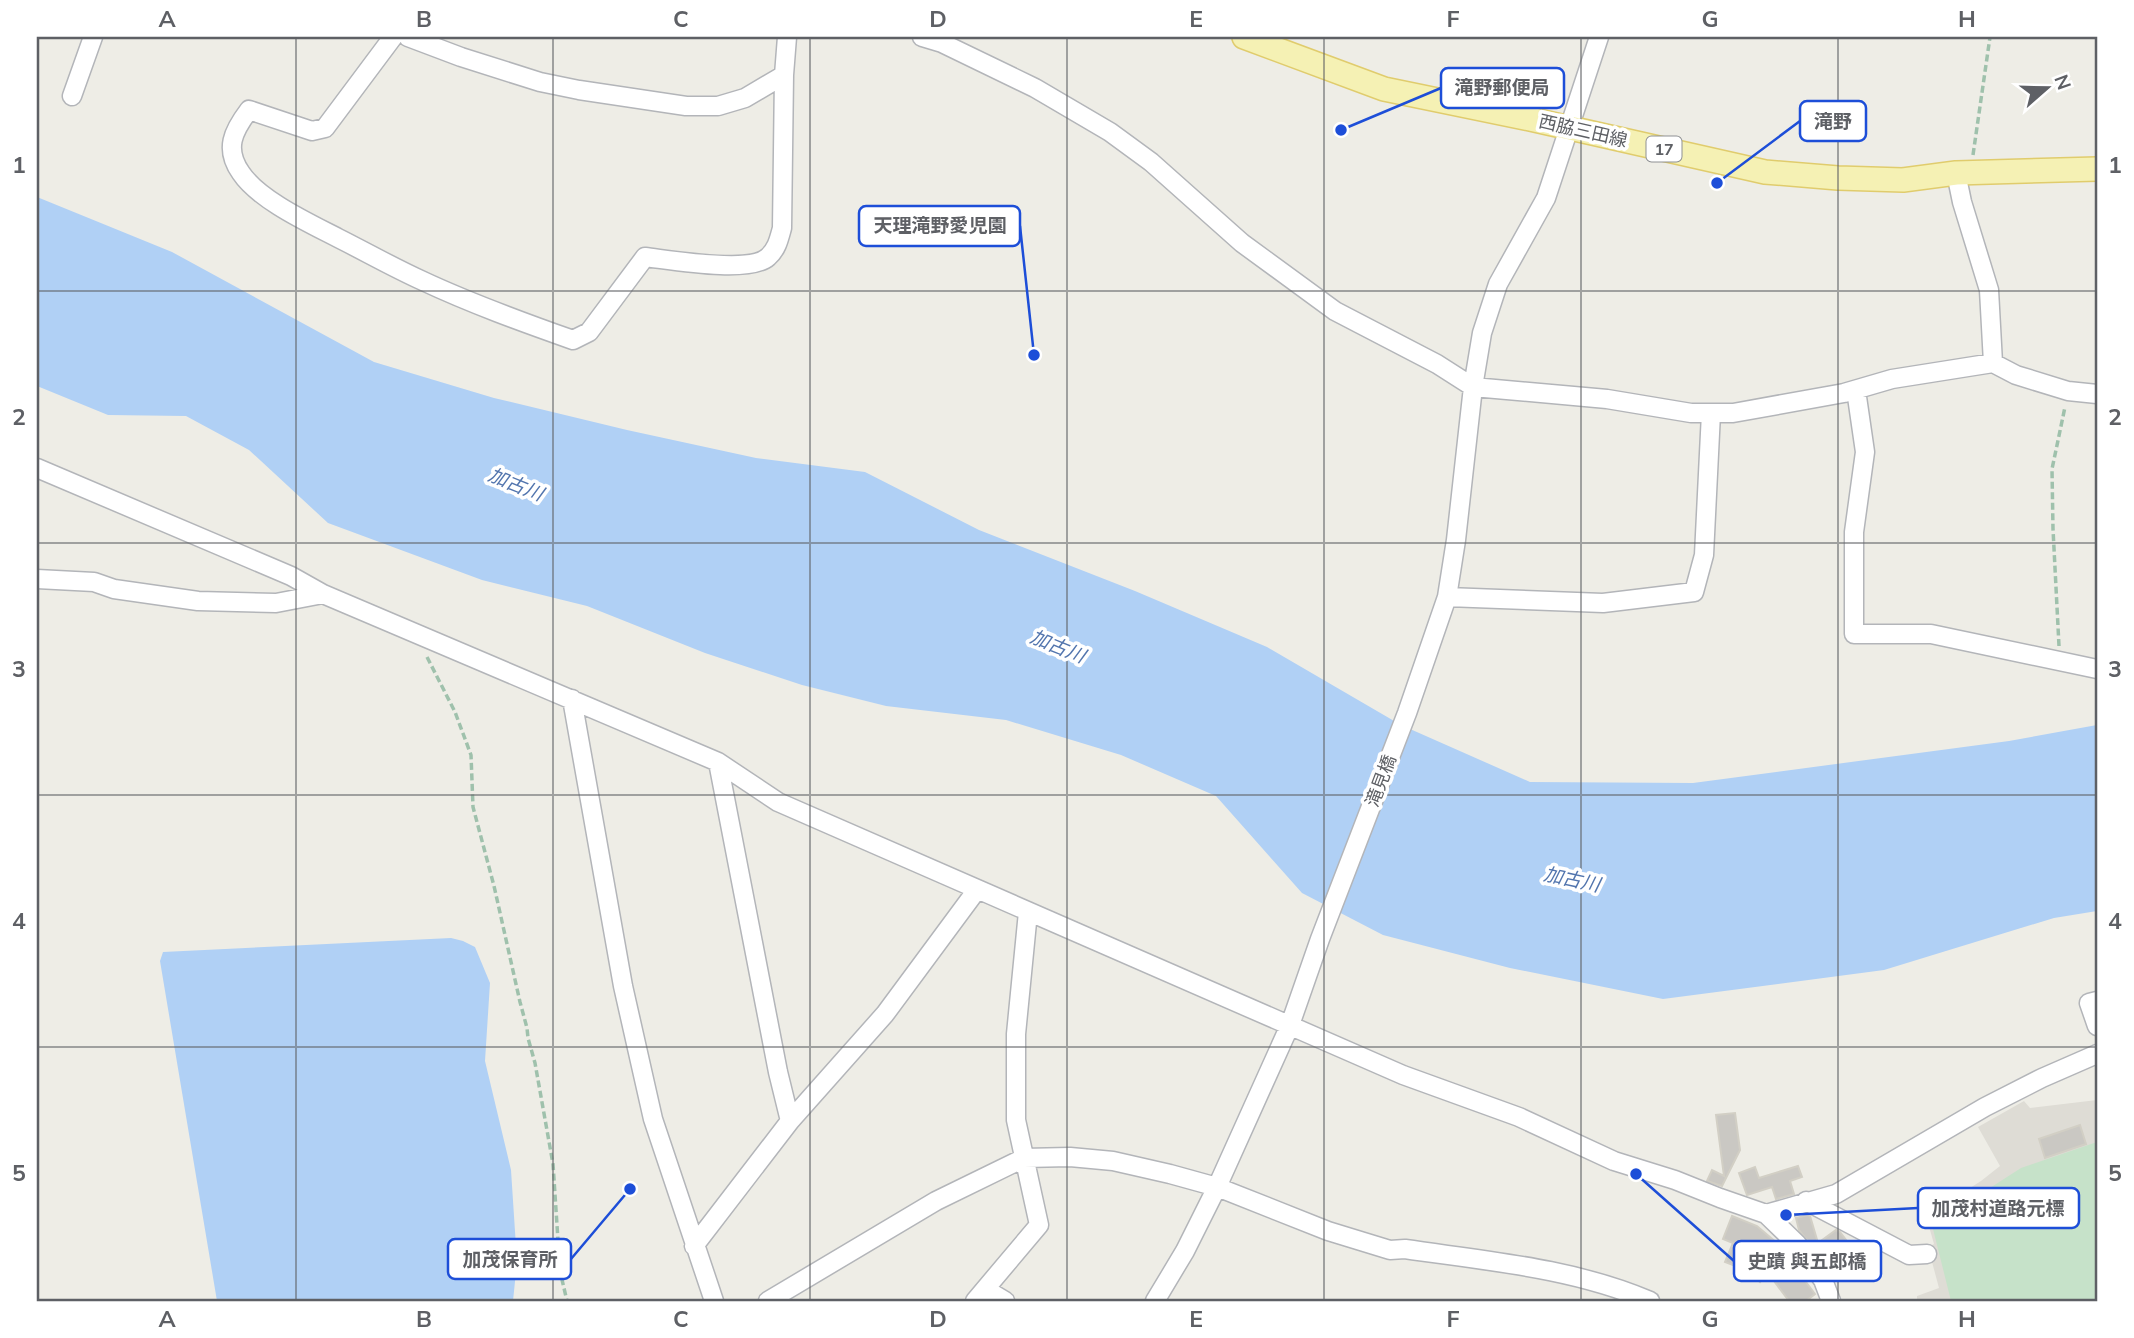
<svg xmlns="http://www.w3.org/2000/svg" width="2134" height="1338" viewBox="0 0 2134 1338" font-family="Mulish,'Noto Sans JP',sans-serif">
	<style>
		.education { fill: #dedcd5 }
		.green { fill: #c6e2c9 }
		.water { fill: #b0d0f5 }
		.building { fill: #cac8c3; stroke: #d2cfc5; stroke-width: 2 }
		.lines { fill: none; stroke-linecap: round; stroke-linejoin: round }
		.minor-casing { stroke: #b3b5b9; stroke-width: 21 }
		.major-casing { stroke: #e0cc6d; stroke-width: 26 }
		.path { stroke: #9fc1ac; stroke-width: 3.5; stroke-dasharray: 7 3.5; stroke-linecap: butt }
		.minor { stroke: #fff; stroke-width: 18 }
		.major { stroke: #f5f1b4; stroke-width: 23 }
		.grid { fill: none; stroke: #5e6065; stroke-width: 2; stroke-opacity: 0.55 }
		.labels { text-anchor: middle; stroke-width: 7; stroke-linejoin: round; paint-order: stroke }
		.shield { fill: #fff; stroke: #8e9093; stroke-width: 2 }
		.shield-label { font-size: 16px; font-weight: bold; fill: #5e6065 }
		.street-label { font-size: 18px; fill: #5e6065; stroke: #fff }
		.water-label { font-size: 19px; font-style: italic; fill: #5275ae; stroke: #fff }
		.leader { fill: none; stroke: #1d4ed8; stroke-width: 2.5 }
		.callout-dot { fill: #1d4ed8; stroke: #fff; stroke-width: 2.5 }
		.callout { fill: #fff; stroke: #1d4ed8; stroke-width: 2.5 }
		.callout-label { font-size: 19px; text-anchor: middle; font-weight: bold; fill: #5e6065 }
		.neatline { fill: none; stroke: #5e6065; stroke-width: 2.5 }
		.grid-label { font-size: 23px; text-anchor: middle; font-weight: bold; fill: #5e6065 }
	</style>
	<rect width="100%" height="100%" fill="#eeede6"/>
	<path class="education" d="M2097 1100V1301H1917V1296L1939 1288 1928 1247 1934 1244 1926 1216 1981 1181 2000 1166 1978 1127 2024 1101 2030 1108Z"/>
	<path class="green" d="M2097 1142V1301H1951L1931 1221 1993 1186 2021 1168Z"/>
	<path class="water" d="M37 197 172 252 374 362 494 398 627 430 756 458 865 472 979 530 1135 591 1267 647 1401 725 1530 782 1693 783 2009 741 2097 725V911L2054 918 1884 970 1663 999 1510 968 1383 935 1302 893 1216 796 1121 755 1006 720 886 706 802 685 705 653 587 606 482 580 328 523 249 450 186 416 108 415 37 386Z
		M451 938 463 941 475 947 490 983 485 1061 511 1170 517 1262 513 1301H217L160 961 163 952Z"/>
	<path class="building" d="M1735 1113 1740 1150 1722 1186 1707 1181 1712 1170 1724 1176 1716 1115Z
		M2080 1125 2086 1144 2045 1158 2039 1139Z
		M1798 1166 1802 1177 1790 1181 1794 1194 1776 1199 1772 1187 1747 1195 1739 1173 1755 1167 1759 1178Z
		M1808 1215 1810 1216 1818 1243 1836 1230 1840 1232 1853 1249 1830 1265 1821 1253 1819 1255 1799 1230 1796 1218Z
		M1732 1216 1757 1226 1791 1255 1802 1271 1800 1274 1815 1294 1806 1301H1789L1768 1273 1760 1282 1746 1270 1725 1262 1733 1243 1723 1239Z"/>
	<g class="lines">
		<defs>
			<path id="minor" d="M393 37 325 128 312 131 249 110C233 131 224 149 241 173 259 200 309 223 338 238 366 252 394 268 423 281 472 304 522 322 573 340L589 332 645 257C671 260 750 274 768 257 777 249 779 239 782 228L784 75 745 98 718 106H686L579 90 540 82 461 57 408 37
				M922 37 942 43 1035 88 1110 132 1151 162 1242 243 1335 311 1437 364 1473 387 1607 399 1691 413H1733L1844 393 1892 379 1993 363 2016 375 2068 391 2097 394
				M784 75 787 37
				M72 96 93 37
				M1956 173 1962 202 1989 290 1993 363
				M1856 390 1865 452 1854 532V634H1931L2097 669
				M37 468 291 576 323 594 718 762 778 802 1403 1075 1519 1117 1614 1161 1675 1180 1720 1198 1766 1214 1797 1244 1823 1280 1831 1301
				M37 579 94 582 114 589 198 601 276 603 323 594
				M1447 597 1603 603 1694 592 1704 555 1711 413
				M572 699 623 986 653 1119 714 1301
				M718 762 778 1072 790 1121
				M2097 1001 2089 1003 2097 1026
				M1806 1201 1909 1255 1927 1254
				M1766 1214 1836 1194 1985 1107 2042 1078 2097 1054
				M694 1246 790 1121 885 1014 976 891
				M985 1289 1005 1301
				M768 1301 936 1201 1024 1158 1070 1157 1113 1161 1170 1174 1217 1187 1328 1231 1390 1250 1405 1249C1487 1261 1573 1268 1650 1301
				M975 1301 1039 1225 1016 1120V1034L1028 912
				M1155 1301 1185 1251 1217 1187 1290 1025 1320 939 1407 713 1447 597 1456 540 1473 387 1482 333 1498 284 1546 198 1599 37"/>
			<path id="major" d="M1244 37 1384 89 1530 119 1765 172 1838 178 1903 180 1956 173 2097 169"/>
		</defs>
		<use href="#minor" class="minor-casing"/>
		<use href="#major" class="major-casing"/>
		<path class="path" d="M1973 155 1990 37
			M2059 646 2053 529 2052 469 2065 407
			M427 657 455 712 471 755 473 807 494 886 520 1002 527 1028 528 1038 535 1063 553 1164 560 1271 567 1301"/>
		<use href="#minor" class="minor"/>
		<use href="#major" class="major"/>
	</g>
	<path class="grid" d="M296 37V1301M553 37V1301M810 37V1301M1067 37V1301M1324 37V1301M1581 37V1301M1838 37V1301M37 291H2097M37 543H2097M37 795H2097M37 1047H2097"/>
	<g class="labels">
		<rect class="shield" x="1646.5" y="136.5" width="35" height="25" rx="5"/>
		<g class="shield-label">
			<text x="1664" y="155">17</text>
		</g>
		<g class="street-label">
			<text transform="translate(1583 131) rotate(13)" y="6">西脇三田線</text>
			<text transform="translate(1381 781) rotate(-69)" y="6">滝見橋</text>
		</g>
		<g class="water-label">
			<text transform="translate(516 484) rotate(22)" y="7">加古川</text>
			<text transform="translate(1058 646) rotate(22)" y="7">加古川</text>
			<text transform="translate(1572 879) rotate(12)" y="7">加古川</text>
		</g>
	</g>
	<path class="leader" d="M1341 130L1441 88M1717 183L1800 121M1034 355L1020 226M1786 1215L1918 1208M630 1189L571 1259M1636 1174L1734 1261"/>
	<g class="callout-dot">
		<circle cx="1341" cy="130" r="7"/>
		<circle cx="1717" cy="183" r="7"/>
		<circle cx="1034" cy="355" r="7"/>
		<circle cx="1786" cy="1215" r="7"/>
		<circle cx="630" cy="1189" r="7"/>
		<circle cx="1636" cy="1174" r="7"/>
	</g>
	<g class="callout">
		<rect x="1441" y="68" width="123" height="40" rx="7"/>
		<rect x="1800" y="101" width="66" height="40" rx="7"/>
		<rect x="859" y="206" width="161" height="40" rx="7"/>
		<rect x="1918" y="1188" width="161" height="40" rx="7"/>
		<rect x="448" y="1239" width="123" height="40" rx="7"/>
		<rect x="1734" y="1241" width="147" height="40" rx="7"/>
	</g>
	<g class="callout-label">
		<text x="1502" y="94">滝野郵便局</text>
		<text x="1833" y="128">滝野</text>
		<text x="940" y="232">天理滝野愛児園</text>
		<text x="1998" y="1215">加茂村道路元標</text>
		<text x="510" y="1266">加茂保育所</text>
		<text x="1807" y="1268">史蹟 與五郎橋</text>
	</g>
	<rect width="2134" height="1338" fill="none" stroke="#ffffff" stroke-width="77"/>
	<g transform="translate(2047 88) rotate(70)" stroke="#ffffff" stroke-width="5" paint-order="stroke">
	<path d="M0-5L12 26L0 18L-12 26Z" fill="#5e6065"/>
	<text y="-10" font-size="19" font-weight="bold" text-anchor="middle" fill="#5e6065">N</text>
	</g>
	<rect x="38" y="38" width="2058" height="1262" class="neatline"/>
	<g class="grid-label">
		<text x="167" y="27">A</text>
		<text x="424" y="27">B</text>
		<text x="681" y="27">C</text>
		<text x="938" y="27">D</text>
		<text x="1196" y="27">E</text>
		<text x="1453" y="27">F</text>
		<text x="1710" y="27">G</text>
		<text x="1967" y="27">H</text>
		<text x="19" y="173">1</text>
		<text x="2115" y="173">1</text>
		<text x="19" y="425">2</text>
		<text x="2115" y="425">2</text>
		<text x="19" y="677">3</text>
		<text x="2115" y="677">3</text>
		<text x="19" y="929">4</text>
		<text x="2115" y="929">4</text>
		<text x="19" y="1181">5</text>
		<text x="2115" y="1181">5</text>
		<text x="167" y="1327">A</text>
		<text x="424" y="1327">B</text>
		<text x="681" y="1327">C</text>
		<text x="938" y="1327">D</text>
		<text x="1196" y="1327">E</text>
		<text x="1453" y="1327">F</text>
		<text x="1710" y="1327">G</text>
		<text x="1967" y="1327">H</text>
	</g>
</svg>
